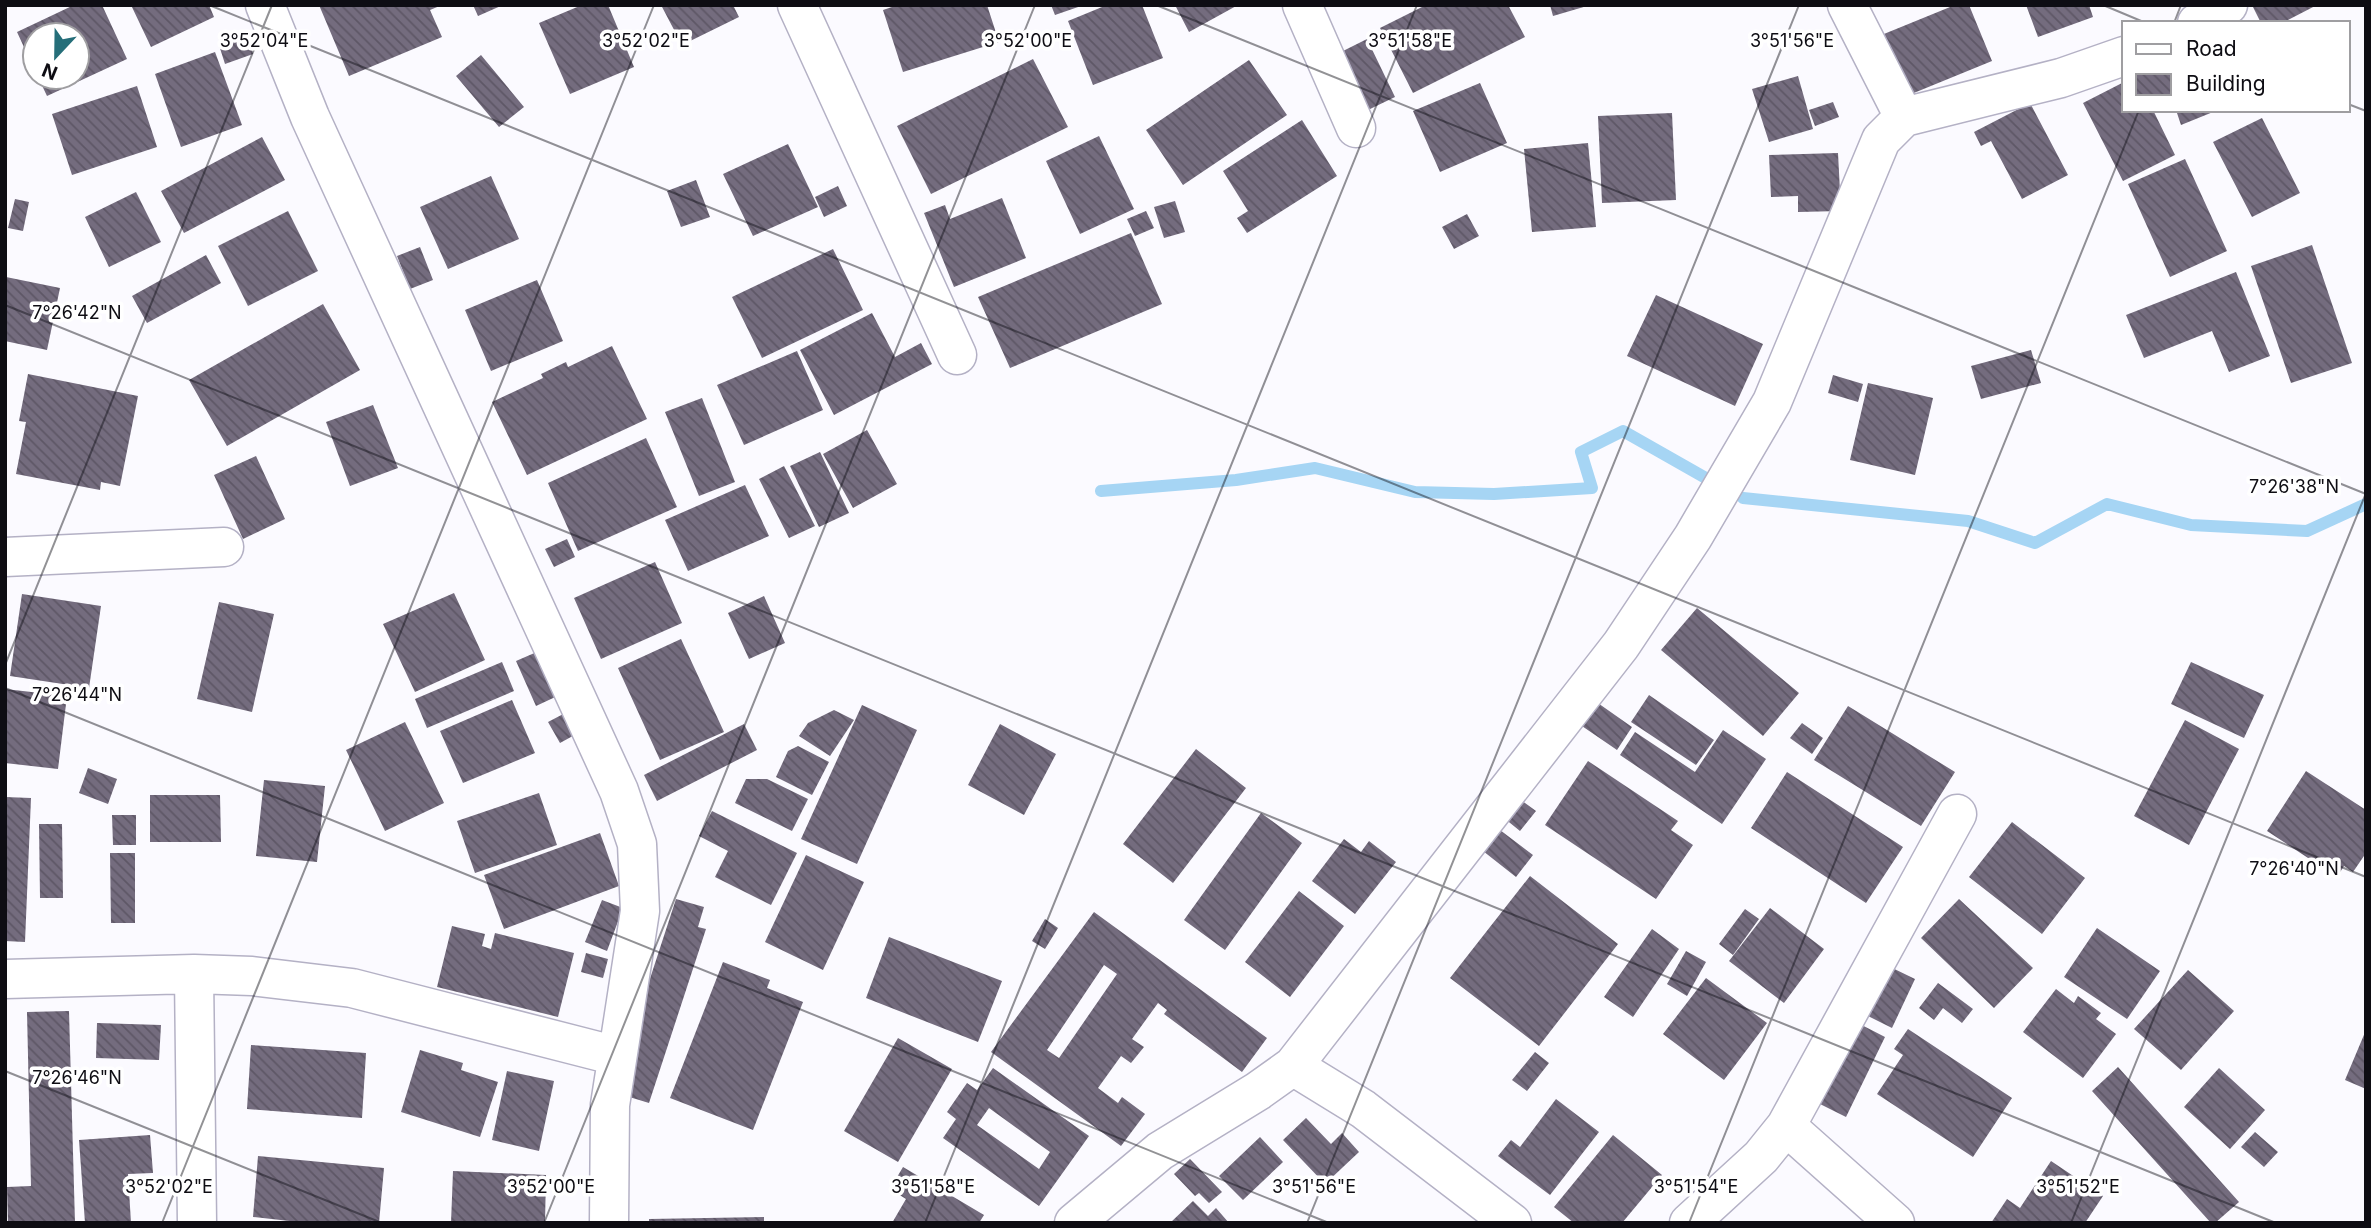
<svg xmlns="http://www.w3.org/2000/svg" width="2371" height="1228" viewBox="0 0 2371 1228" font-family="Inter,sans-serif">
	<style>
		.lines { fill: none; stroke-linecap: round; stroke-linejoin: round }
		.stream { stroke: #a6d5f4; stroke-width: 12 }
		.building { fill: url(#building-back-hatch); fill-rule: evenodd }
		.minor-casing { stroke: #b4b1c5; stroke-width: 41 }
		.minor { stroke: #fff; stroke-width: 38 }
		.ticks { fill: none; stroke: #0e0d13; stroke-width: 2; stroke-opacity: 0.45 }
		.ticks-label { font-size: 18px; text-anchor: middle; fill: #0e0d13; stroke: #fff; stroke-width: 7; stroke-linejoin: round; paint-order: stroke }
	</style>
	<defs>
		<pattern id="building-back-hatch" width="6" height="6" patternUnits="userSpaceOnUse" patternTransform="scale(1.75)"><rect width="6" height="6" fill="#746c7e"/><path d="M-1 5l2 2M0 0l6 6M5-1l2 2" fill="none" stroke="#5e5766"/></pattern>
	</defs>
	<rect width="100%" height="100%" fill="#fbfaff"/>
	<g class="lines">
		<path class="stream" d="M1101 491 1236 480 1315 468 1415 492 1494 494 1592 488 1581 452 1623 431 1704 477
			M1743 498 1968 521 2035 543 2107 504 2191 525 2307 531 2366 504"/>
	</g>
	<path class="building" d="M74 5H102L127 59 47 96 38 77H77V35H35V71L17 32Z
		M131 5H209L214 17 151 47Z
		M319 5H442L430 10 442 37 349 76Z
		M473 5H503L478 16Z
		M582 5H608L634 67 570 94 539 23Z
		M661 5H733L739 17 682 45Z
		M898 5H987L999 42 903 72 883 10Z
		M1051 5H1081V6L1055 15Z
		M1107 5H1142L1163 58 1093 85 1068 21Z
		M1175 5H1238L1189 32Z
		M1426 5H1508L1525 37 1413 93 1380 28Z
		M1550 5H1586L1587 6 1553 16Z
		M1955 5H1969L1992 61 1904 97 1879 36Z
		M2026 5H2089L2093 17 2038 37Z
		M2252 5H2317L2282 23H2261Z
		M246 33 253 54 225 64 218 42Z
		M1367 39 1395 97 1368 110 1341 52Z
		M215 52 242 125 181 147 155 74Z
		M481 55 524 107 499 127 456 76Z
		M1033 59 1068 127 931 194 897 126Z
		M1249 60 1287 115 1183 185 1146 130Z
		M1798 76 1813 129 1769 142 1752 89Z
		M2124 82V110H2153L2175 155 2123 181 2083 103Z
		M1480 83 1507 143 1440 172 1413 111Z
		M137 86 157 147 72 175 52 114Z
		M1833 102 1839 117 1815 126 1809 110Z
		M2030 103 2068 175 2022 199 1991 141 1981 146 1974 132Z
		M2176 110H2218L2181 125Z
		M1672 113 1676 200 1602 203 1598 116Z
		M2262 118 2300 193 2252 217 2213 142Z
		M1302 120 1337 176 1247 233 1237 218 1248 211 1223 171Z
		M1099 136 1134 209 1080 234 1046 161Z
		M262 137 285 180 184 233 161 191Z
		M1588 143 1596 227 1532 232 1524 149Z
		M788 144 818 207 753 236 723 174Z
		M1838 153 1841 211 1798 212V196L1771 197 1769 155Z
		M2185 159 2227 251 2170 277 2128 184Z
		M491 176 519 239 448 269 420 207Z
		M696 180 710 217 681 227 667 191Z
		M838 186 847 206 824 217 815 197Z
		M136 192 161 242 109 267 85 217Z
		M1002 198 1026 258 954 287 924 213 945 205 950 219Z
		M15 199 29 202 23 231 8 228Z
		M1175 201 1185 232 1164 238 1154 207Z
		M288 211 318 271 248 306 218 246Z
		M1146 211 1154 228 1135 236 1127 219Z
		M1467 214 1479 236 1454 249 1442 227Z
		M1131 233 1162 304 1010 368 978 297Z
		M2312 245 2352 363 2291 383 2251 266Z
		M420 247 433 280 410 289 397 256Z
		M833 249 863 310 762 358 732 297Z
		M206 255 221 283 147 323 132 296Z
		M2236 272 2270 356 2229 372 2212 331 2144 358 2126 315Z
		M6 277 60 288 47 350 5 341Z
		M537 280 563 341 491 371 465 310Z
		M1656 295 1763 344 1735 406 1627 356Z
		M323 304 360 370 227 446 189 380Z
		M872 313 895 357 921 343 932 364 834 415 800 350Z
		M612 346 647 419 527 475 492 402 543 378 541 374 566 362 568 367Z
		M2031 350 2041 383 1981 399 1971 366Z
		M797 351 823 410 744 445 717 385Z
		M28 374 138 396 120 486 101 482 100 490 16 474 26 422 19 421Z
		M1833 375 1863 384 1858 402 1828 393Z
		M1868 383 1933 398 1915 475 1850 460Z
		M702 398 735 482 699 496 665 412Z
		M373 405 398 468 350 486 326 422Z
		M867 430 897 484 853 508 823 454Z
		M646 438 677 507 578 551 548 483Z
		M820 452 849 513 819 527 790 466Z
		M256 456 285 519 243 539 214 475Z
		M784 466 815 526 789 538 759 479Z
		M745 485 769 536 688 571 665 520Z
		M567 539 575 557 554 567 545 549Z
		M655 562 682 623 601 659 574 598Z
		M454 593 485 660 415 692 383 624Z
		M22 594 101 606 89 688 10 676Z
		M764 596 785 643 749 659 728 613Z
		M219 602 274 614 252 712 197 699Z
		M1697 608 1799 693 1763 736 1661 650Z
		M681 639 724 732 660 760 618 668Z
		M546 648 566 692 536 706 516 661Z
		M502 662 514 691 427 728 415 699Z
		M2191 662 2264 695 2244 738 2171 704Z
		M5 689 67 696 58 769 5 763Z
		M1649 695 1714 740 1696 765 1631 722Z
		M512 700 535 753 463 783 440 731Z
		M1595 701 1632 727 1617 750 1579 724Z
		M862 705 917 730 857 864 801 839Z
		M1848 706 1955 772 1921 826 1814 760Z
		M834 710 854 720 830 756 799 736 808 723Z
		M569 711 580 732 560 743 548 722Z
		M2185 720 2239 749 2189 845 2134 816Z
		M405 722 444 803 385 831 346 750Z
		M1802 723 1823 738 1812 754 1790 738Z
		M744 724 757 750 657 801 644 775Z
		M1000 724 1056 754 1024 815 968 785Z
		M1723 730 1766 759 1722 824 1620 755 1635 732 1695 772Z
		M798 746 829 762 812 795 776 777 788 751Z
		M1196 749 1246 788 1173 883 1123 844Z
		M1588 761 1678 821 1671 830 1693 845 1656 899 1545 825Z
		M88 768 117 779 108 804 79 793Z
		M2306 771 2366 810V853L2353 872 2344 866 2337 877 2267 831Z
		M1787 772 1903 847 1866 903 1751 828Z
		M746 779H767L808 799 792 831 735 803Z
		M264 780 325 786 317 862 256 856Z
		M539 793 557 845 475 873 457 821Z
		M150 795H220L221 842H150Z
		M1514 795 1536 811 1520 831 1499 814Z
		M5 797 31 798 25 942 5 941Z
		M712 811 797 853 771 905 715 877 728 851 699 836Z
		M1261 813 1302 843 1225 950 1184 920Z
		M112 815H136V845H113Z
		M2012 822 2085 878 2042 934 1969 877Z
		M39 824H62L63 898H40Z
		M1500 830 1533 855 1516 877 1483 851Z
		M600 833 619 886 504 929 484 875Z
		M1344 839 1361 852 1369 841 1396 862 1355 914 1312 881Z
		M110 853H135V923H111Z
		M806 855 864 882 823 970 765 942Z
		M1530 876 1618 944 1539 1046 1450 978Z
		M1299 891 1344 926 1290 997 1245 962Z
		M676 899 704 907 698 927 706 929 649 1103 613 1092Z
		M1959 899 2033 968 1994 1008 1921 938Z
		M602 900 623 908 607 951 585 942Z
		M1770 908 1824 949 1784 1003 1729 961Z
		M1745 909 1759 919 1733 955 1719 944Z
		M1094 912 1267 1038 1242 1072 1164 1014 1167 1010 1158 1003 1132 1039 1144 1047 1131 1063 1121 1056 1098 1088 1118 1103 1122 1097 1145 1114 1121 1146 991 1052ZM1104 965 1117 974 1059 1058 1047 1050Z
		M1045 919 1058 928 1045 949 1032 941Z
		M452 926 485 934 482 946 491 949 495 933 574 953 558 1017 437 987Z
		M2097 928 2160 971 2127 1019 2064 977Z
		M1652 929 1679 949 1633 1017 1604 997Z
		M889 937 1002 981 978 1042 866 998Z
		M1686 951 1706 962 1687 996 1667 984Z
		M586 953 608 959 603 978 581 972Z
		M723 962 770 980 767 988 803 1002 753 1130 670 1098Z
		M1880 962 1915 979 1892 1028 1856 1010Z
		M2188 970 2234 1011 2181 1070 2134 1029Z
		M1706 978 1767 1023 1724 1080 1663 1034Z
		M1938 983 1973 1009 1962 1023 1943 1008 1934 1020 1919 1008Z
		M2056 989 2074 1003 2078 996 2101 1013 2096 1019 2116 1034 2083 1078 2023 1032Z
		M69 1011 75 1223H8L7 1187 31 1186 27 1012Z
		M1850 1019 1885 1037 1846 1117 1810 1099Z
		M97 1023 161 1025 159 1060 96 1058Z
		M1908 1029 2012 1098 1973 1157 1877 1094 1903 1055 1894 1049Z
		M2366 1030V1089L2345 1080Z
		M898 1038 952 1069 898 1162 844 1131Z
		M251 1045 366 1053 362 1118 247 1109Z
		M420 1050 463 1063 461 1070 498 1082 480 1137 401 1112Z
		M1535 1052 1549 1063 1527 1091 1512 1080Z
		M2118 1067 2239 1202 2215 1223H2211L2092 1091Z
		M993 1068 1089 1136 1039 1206 943 1138 956 1119 947 1112 967 1083 977 1090ZM989 1108 1050 1152 1039 1169 977 1125Z
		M2219 1068 2265 1110 2230 1149 2184 1107Z
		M507 1071 554 1081 539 1151 492 1140Z
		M1556 1099 1599 1132 1550 1195 1498 1156 1511 1140 1520 1147Z
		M1306 1118 1331 1144 1342 1133 1359 1152 1325 1184 1283 1140Z
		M2255 1132 2278 1152 2264 1167 2241 1147Z
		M150 1135 153 1173 128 1174 131 1223H85L79 1140Z
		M1613 1135 1662 1175 1622 1223H1574L1554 1207Z
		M1260 1137 1283 1162 1243 1200 1219 1176Z
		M258 1156 384 1168 379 1223H307L253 1217Z
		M1190 1159 1222 1192 1209 1203 1199 1193 1195 1196 1174 1174Z
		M2051 1161 2103 1196 2085 1223H1991L2007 1199 2020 1208Z
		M903 1167 984 1215 979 1223H892L906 1199 890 1189Z
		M453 1171 546 1175 545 1223H451Z
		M1193 1201 1208 1216 1216 1208 1229 1223H1170Z
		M764 1217V1223H649V1219Z"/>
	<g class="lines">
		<defs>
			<path id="minor" d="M265 5 310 117 619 791 637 844 640 911 610 1105 609 1223
				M797 5 957 355
				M1302 5 1356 128
				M1847 5 1904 117
				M2197 23 2228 5
				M5 557 224 547
				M194 974 197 1223
				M5 979 194 974 252 976 352 988 617 1056
				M1293 1066 1363 1109 1512 1223
				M1786 1126 1895 1223
				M1074 1223 1160 1151 1258 1091 1293 1066 1621 645 1693 537 1772 402 1881 140 1904 117 2061 78 2124 56
				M1689 1223 1761 1157 1786 1126 1957 814"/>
		</defs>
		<use href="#minor" class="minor-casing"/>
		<use href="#minor" class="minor"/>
	</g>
	<path class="ticks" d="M209 5 2366 877M1156 5 2366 494M2103 5 2146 23M2174 23 2181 5M2348 104 2366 111M5 305 2276 1223M5 665 272 5M5 688 1329 1223M5 1071 382 1223M162 1223 654 5M544 1223 1035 5M925 1223 1417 5M1307 1223 1799 5M1689 1223 2139 110M2071 1223 2366 493"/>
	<g class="ticks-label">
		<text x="264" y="47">3°52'04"E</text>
		<text x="646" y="47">3°52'02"E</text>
		<text x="1028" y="47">3°52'00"E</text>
		<text x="1410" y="47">3°51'58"E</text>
		<text x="1792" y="47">3°51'56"E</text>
		<text x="77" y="319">7°26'42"N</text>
		<text x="2294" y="493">7°26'38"N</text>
		<text x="77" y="701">7°26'44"N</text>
		<text x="2294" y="875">7°26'40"N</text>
		<text x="77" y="1084">7°26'46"N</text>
		<text x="169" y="1193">3°52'02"E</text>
		<text x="551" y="1193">3°52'00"E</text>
		<text x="933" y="1193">3°51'58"E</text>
		<text x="1314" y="1193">3°51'56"E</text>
		<text x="1696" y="1193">3°51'54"E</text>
		<text x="2078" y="1193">3°51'52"E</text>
	</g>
	<rect width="2371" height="1228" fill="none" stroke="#0e0d13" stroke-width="14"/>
	<rect x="2122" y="21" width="228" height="91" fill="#ffffff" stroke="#9f9ea1" stroke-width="2"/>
	<rect x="2136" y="44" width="35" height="10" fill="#ffffff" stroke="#9f9ea1" stroke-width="2"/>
	<text x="2186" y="56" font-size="21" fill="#0e0d13">Road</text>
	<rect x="2136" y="74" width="35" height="21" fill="url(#building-back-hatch)" stroke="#9f9ea1" stroke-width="2"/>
	<text x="2186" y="91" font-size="21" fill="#0e0d13">Building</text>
	<g transform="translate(56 56) rotate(202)"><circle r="33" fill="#ffffff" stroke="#9f9ea1" stroke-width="2"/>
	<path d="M0-5L12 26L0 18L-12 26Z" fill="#256e79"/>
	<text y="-10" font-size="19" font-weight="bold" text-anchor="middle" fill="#0e0d13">N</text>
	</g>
</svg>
